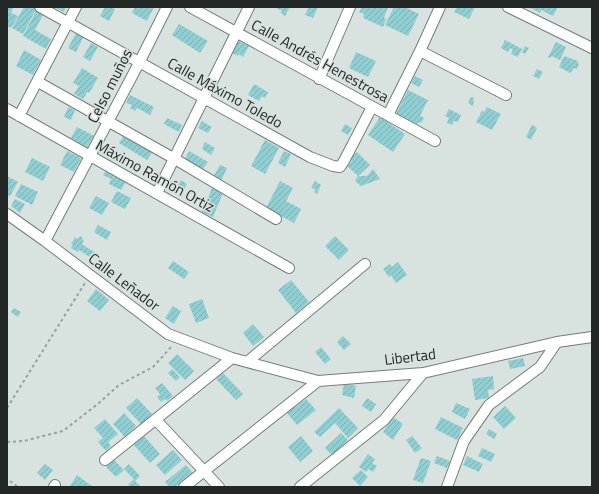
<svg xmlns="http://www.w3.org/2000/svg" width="599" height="494" viewBox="0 0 599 494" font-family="'Titillium Web',sans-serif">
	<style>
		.building { fill: url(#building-hatch) }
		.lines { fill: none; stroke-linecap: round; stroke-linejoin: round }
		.minor-casing { stroke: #737e7a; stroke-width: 12 }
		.path { stroke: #98a19e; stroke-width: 2; stroke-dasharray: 3 3; stroke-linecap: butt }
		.minor { stroke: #fff; stroke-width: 10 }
		.labels { text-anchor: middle; stroke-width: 3; stroke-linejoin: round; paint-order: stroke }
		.street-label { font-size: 15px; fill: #232726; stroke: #d8e3df }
	</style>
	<defs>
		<pattern id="building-hatch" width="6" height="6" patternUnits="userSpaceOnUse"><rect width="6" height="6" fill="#91ced2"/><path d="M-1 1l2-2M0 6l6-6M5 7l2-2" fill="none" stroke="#7db1b4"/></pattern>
	</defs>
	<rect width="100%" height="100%" fill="#d8e3df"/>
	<path class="building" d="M7 7H14L11 13 18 16 11 28 7 26Z
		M24 7H33L36 9 23 34 12 28Z
		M54 7H66L64 12Z
		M105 7H111L115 9 109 21 100 16Z
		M135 7H154L147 21 132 13Z
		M276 7H290L285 16 281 13 282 11 276 8Z
		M309 7H318L313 18 305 15Z
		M362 7H388L384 18 386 19 383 27 363 18 364 14 359 12Z
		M394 7H405L419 14 408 36 385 25Z
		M457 7H475L469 19 454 12Z
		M529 7H558L553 16 541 10 540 13Z
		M37 9 44 13 35 30 51 39 46 49 23 36Z
		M179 24 208 41 200 53 172 35Z
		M76 33 84 36 76 52 68 48Z
		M505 40 522 49 518 57 511 54 513 50 510 48 508 52 501 48Z
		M238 41 249 46 243 57 239 54 238 56 232 53Z
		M556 42 566 47 560 60 552 56 550 58 548 57Z
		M91 43 98 47 90 61 83 57Z
		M525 46 529 48 525 54 522 52Z
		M24 50 41 60 33 75 16 66Z
		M356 52 376 61 368 77 349 68Z
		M564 56 578 61 577 62 579 64 577 69 574 68 570 73 559 67Z
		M82 68 98 78 89 93 87 92 83 99 74 94 79 86 73 83Z
		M537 69 543 72 539 79 533 76Z
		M415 76 423 80 419 87 411 83Z
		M254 84 268 92 265 98 262 96 259 101 248 95Z
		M408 90 428 100 420 116 424 118 421 123 419 122 417 124 396 114Z
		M130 95 154 107 150 115 137 108 135 111 130 108 132 105 126 103Z
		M471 97 474 98 473 106 468 103Z
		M68 107 75 110 71 120 64 117Z
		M487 107 501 114 492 130 476 122 482 111 484 112Z
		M449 109 461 115 458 122 454 121 452 125 447 123 449 118 445 116Z
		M380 117 405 134 393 152 368 135Z
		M167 118 182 125 179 132 164 124Z
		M202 121 212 127 208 133 198 128Z
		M345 124 352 128 348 135 341 131Z
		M532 125 537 128 531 140 526 137Z
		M77 127 94 136 87 147 71 138Z
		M125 134 153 151 147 160 119 143Z
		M265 140 279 148 265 174 251 166Z
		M205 142 215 148 211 155 202 149Z
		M67 151 81 158 74 172 60 165Z
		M189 151 208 162 203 169 185 159Z
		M284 151 291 154 285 167 278 163Z
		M357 152 370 165 358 176 347 166 352 161 350 159Z
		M32 158 50 167 43 181 25 172Z
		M220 165 227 168 221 181 213 177Z
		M107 169 127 180 121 190 109 184 111 179 103 175Z
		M373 169 380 179 361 186 355 181 358 176H367Z
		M7 176 18 182 10 196 7 195Z
		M181 180 187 184 184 189 178 185Z
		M280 181 293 188 286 201 301 209 294 223 266 208Z
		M315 181 321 185 317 194 314 192 315 189 311 188Z
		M21 184 38 192 32 205 15 196Z
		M212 188 223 193 213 217 202 212Z
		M117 191 131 198 125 209 111 202Z
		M96 196 109 203 102 215 89 208Z
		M15 199 25 204 20 213 11 206Z
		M98 225 111 232 107 240 94 232Z
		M80 236 83 238 82 240 84 241 82 244 97 254 93 259 79 250 78 252 71 248 73 245 71 244 75 237 78 239Z
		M335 236 349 250 339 260 325 246Z
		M173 261 189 272 184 279 168 268Z
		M398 262 407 275 396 283 391 275 389 277 383 269 390 264 392 267Z
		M291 280 309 302 296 313 278 290Z
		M96 289 109 300 100 311 87 301Z
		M202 299 209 318 196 323 189 304Z
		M173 306 181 311 174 324 165 318Z
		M14 308 21 312 18 317 11 312Z
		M253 324 264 337 253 346 243 333Z
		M343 336 351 344 344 350 337 342Z
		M321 347 331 359 325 364 315 352Z
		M177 354 194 371 185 380 168 363Z
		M523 358 525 366 510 369 508 361Z
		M172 369 180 377 176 381 168 373Z
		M223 373 243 394 236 400 216 379Z
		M493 376 494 389 488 390 489 398 475 400 472 379Z
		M162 383 173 396 167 401 165 399 161 402 157 397 160 394 155 388Z
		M344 383 356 386 354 398 342 395Z
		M137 398 152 414 141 424 126 408Z
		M367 398 376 404 371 412 362 406Z
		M306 399 316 410 297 425 287 413Z
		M456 403 470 409 465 419 452 412Z
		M505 406 516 418 504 429 493 417Z
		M339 408 358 428 348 438 335 423 320 437 314 432Z
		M124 413 136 426 125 437 113 424Z
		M393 417 403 424 393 440 383 432Z
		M441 417 463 428 457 440 435 429Z
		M105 419 118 434 108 442 111 446 106 451 98 442 103 438 94 428Z
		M489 429 497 434 494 439 486 434Z
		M341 433 348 440 332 455 325 448Z
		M143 435 160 454 150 463 133 444Z
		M301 436 313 451 300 462 288 447Z
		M412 436 422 448 415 453 406 440Z
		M482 448 495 454 491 462 478 456Z
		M173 450 182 460 165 475 156 465Z
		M368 454 375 459 372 463 377 466 373 472 369 469 366 472 359 467Z
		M437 456 450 461 447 468 434 463Z
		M467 456 483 464 479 472 463 465Z
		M421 458 431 461 423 483 413 480Z
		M114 460 124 470 116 477 106 467Z
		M45 464 53 470 45 480 37 473Z
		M129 464 140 476 135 481 141 487H130L128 485 134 479 124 469Z
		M186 465 193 473 175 487H170L165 482Z
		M361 470 368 477 360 486 352 478Z
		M77 475 93 487H69Z"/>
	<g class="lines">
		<defs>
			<path id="minor" d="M40 7 310 157 333 166 340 167 344 161 372 107
				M190 7 435 141
				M508 7 592 48
				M420 51 506 95
				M319 79 350 7
				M38 82 175 159 276 219
				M7 109 289 268
				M388 115 420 51 440 7
				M19 116 76 7
				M157 193 249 7
				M7 214 45 241 168 334 232 358 318 381 423 373 557 342 592 337
				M45 241 139 63 167 7
				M247 362 365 264
				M156 420 219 487
				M105 460 232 358
				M54 487 55 485
				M184 487 318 381
				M300 487 384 420 423 373
				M447 487 464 441 489 405 540 367 557 342"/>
		</defs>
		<use href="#minor" class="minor-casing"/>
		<path class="path" d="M7 408 85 283
			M7 442 24 441 63 431 99 403 119 385 153 367 172 346
			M10 481 18 487"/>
		<use href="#minor" class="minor"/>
	</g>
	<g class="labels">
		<g class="street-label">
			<text transform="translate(320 61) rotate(29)" y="5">Calle Andrés Henestrosa</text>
			<text transform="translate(110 86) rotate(-63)" y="5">Celso muños</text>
			<text transform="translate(225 93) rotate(29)" y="5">Calle Máximo Toledo</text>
			<text transform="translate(155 176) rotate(29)" y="5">Máximo Ramón Ortiz</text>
			<text transform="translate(124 282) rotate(37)" y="5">Calle Leñador</text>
			<text transform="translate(410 357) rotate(-7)" y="5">Libertad</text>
		</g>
	</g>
	<rect width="599" height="494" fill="none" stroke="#232726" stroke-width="16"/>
</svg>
